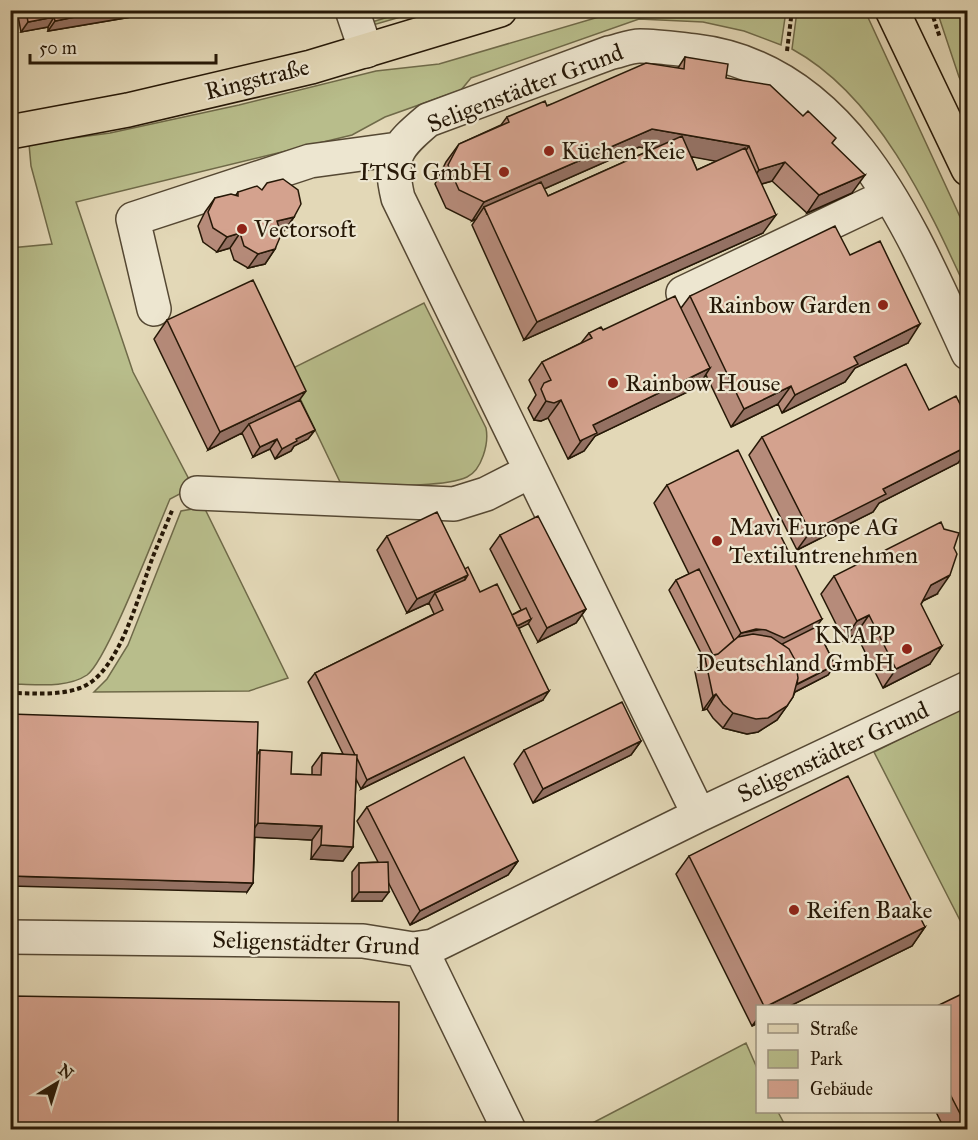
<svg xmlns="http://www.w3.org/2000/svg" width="978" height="1140" viewBox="0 0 978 1140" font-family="'IM FELL Great Primer',serif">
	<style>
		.green { fill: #b8bd8b; stroke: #6f6a49; stroke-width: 1.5 }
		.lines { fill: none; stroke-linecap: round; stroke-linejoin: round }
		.minor-casing { stroke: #554833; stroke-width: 36 }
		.major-casing { stroke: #261807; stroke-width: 36 }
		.path { stroke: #261807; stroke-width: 4; stroke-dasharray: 4.5 3; stroke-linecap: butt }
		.minor { stroke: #ede6d0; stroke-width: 33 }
		.major { stroke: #e3d8b7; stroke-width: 33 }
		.wall { fill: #b68b7a; stroke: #261807; stroke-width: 1.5; fill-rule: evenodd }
		.shaded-wall { fill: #947163; stroke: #261807; stroke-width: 1.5 }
		.building { fill: #d4a28e; stroke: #261807; stroke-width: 1.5 }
		.poi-dot { fill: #8f2418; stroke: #ede6d0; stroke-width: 2 }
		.labels { text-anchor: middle; stroke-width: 4.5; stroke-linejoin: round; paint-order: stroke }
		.street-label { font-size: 24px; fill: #261807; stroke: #ede6d0 }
		.poi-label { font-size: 24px; fill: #261807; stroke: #ede6d0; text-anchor: start }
	</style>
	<rect width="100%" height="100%" fill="#e3d8b7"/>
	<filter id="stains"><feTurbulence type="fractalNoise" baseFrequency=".00333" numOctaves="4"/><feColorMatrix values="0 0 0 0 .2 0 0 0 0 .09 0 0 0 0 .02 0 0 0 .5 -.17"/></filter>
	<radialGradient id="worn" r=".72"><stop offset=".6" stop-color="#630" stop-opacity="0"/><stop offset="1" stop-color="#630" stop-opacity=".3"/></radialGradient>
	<path class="green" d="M407 11H421L373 25 369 23Z
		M619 11H786L781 45 744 31 703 22 639 19 471 78 461 90 385 117 352 135 76 202 133 372 193 487 170 499C157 529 107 661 87 675 66 689 35 684 11 684L10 248 52 244 31 166 29 144 110 133 239 105 376 71 439 64Z
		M797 11H865L967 232V291C928 206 878 96 792 49Z
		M937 11H967V93L959 77Z
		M424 303 486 428C489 443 482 470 467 477 442 489 372 484 341 484L287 371Z
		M204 507 288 678 249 691 94 692 107 679 128 645 181 511Z
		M967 706V934L874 752Z
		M746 1043 757 1068 758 1112H778L787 1129H581Z"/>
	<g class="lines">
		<defs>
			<path id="minor" d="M352 10 366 51
				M683 293 889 195
				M154 309 133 219 310 161 398 149
				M197 493 454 504 486 494 531 471
				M699 815 398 198C388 156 396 147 428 120L609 53C619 51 630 46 640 46 658 46 677 49 695 51 848 69 911 230 968 353
				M10 937 363 941 413 949 433 946 699 815 968 688
				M421 949 509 1130"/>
			<path id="major" d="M892 10 968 169
				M10 132 128 110 311 67 500 10"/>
		</defs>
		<use href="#minor" class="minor-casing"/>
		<use href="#major" class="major-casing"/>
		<path class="path" d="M931 10 940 38
			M787 51 792 10
			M10 693C33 693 58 696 80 688 120 674 139 592 154 554 160 539 167 523 173 508"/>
		<use href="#minor" class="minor"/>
		<use href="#major" class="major"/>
	</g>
	<path class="wall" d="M22 10H135L131 17 48 31V27L21 32 18 16Z
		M685 57 726 78 832 143 852 193 807 213 772 181 762 184 763 233 524 340 472 225 476 219 472 221 446 208 435 184 446 162 459 144 501 125 507 117 678 68ZM639 147 653 149 548 196 544 189ZM691 156 717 161 697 170Z
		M238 192 294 217 284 231 280 232 275 249 265 264 248 268 234 260 230 248 217 252 203 242 198 226 205 212 215 198 236 195Z
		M850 255 908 343 855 368 845 382 782 413 778 404 731 427 706 375 698 387 595 436 584 451 568 459 548 418 541 421 534 420 528 408 536 395 529 380 542 362 581 343 589 333 603 330 681 308 690 296Z
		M167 320 300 400 315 430 308 439 294 446 291 451 275 459 270 449 253 457 242 433 208 450 154 339Z
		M929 410 968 416V449L958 463 879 503 873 512 797 550 749 455 762 437Z
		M667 485 816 627 835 665 828 675 795 692 793 697 777 720 758 732 747 734 723 728 713 718 707 709 703 710 695 672 704 659 669 590 676 580 689 574 654 503Z
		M500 535 586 609 576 623 538 642 528 623 519 628 543 700 361 789 356 779 353 847 343 861 311 859 312 840 255 837 253 883 247 892 257 755 260 750 291 774 312 775V767L322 753 343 754 308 682 315 673 434 614 429 603 407 613 377 550 387 536 465 569 480 592 512 615 521 610 490 549Z
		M834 576 937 594 923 601 921 604 930 664 883 688 856 634 844 640 821 594Z
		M641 741 631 755 533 803 514 764 524 750Z
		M367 807 518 861 508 875 410 925 388 882 382 901H352V872L359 863 378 862 357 821Z
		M689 856 925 927 912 946 790 1006H758V1023L752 1026 676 874Z
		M950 1006 968 1130H945L936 1112H950Z"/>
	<path class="shaded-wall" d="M92 10H135L131 17 48 31 55 21 80 16 83 12Z
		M54 17 48 27 21 32 28 22Z
		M652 129 749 146 736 165 639 147 487 214 484 207 476 219 472 221 484 202Z
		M785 162 772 181 747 188 759 170Z
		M865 175 852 193 807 213 819 195Z
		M776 215 763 233 524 340 537 322Z
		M294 217 284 231 267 236 277 221Z
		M240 233 230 248 217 252 227 237Z
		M275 249 265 264 248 268 258 254Z
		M920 324 908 343 855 368 845 382 782 413 795 395 854 357Z
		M710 368 698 387 595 436 584 451 568 459 593 425Z
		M791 386 778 404 731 427 744 409Z
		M306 391 293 409 249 424 242 433 208 450 220 432Z
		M561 400 548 418 541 421 534 420 546 401Z
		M315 430 308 439 294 446 291 451 275 459 282 449 296 439Z
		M277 439 270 449 253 457 260 447Z
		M968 446V449L958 463 879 503 873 512 797 550 810 532 883 489Z
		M468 575 458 589 435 593 429 603 407 613 417 599Z
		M950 575 937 594 918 603 931 585Z
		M586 609 576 623 538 642 547 628Z
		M869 615 856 634 844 640 857 621Z
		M531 619 528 624 509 633 513 628Z
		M822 619 809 637 708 668 735 641 741 633Z
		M942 646 930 664 883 688 896 669Z
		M835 665 828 675 789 695 796 685Z
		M549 691 543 700 361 789 367 780Z
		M716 694 707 709 703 710 713 696Z
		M787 706 777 720 758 732 747 734 723 728 733 713Z
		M641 741 631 755 533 803 543 789Z
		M258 823 322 826 312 840 248 837Z
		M321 845 353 847 343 861 311 859Z
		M518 861 508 875 410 925 420 911Z
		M10 876 253 883 247 892 10 886Z
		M359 892H389L382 901H352Z
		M925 927 912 946 790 1006H767Z
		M758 1018V1023L752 1026Z"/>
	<path class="building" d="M26 10H79L80 16 55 21 54 17 28 22Z
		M685 57 728 64 726 78 770 85 803 116 808 111 836 138 832 143 865 175 819 195 785 162 759 170 749 146 652 129 484 202 459 190 448 165 459 144 509 122 507 117 545 101 547 106 646 63 684 69Z
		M682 136 697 170 745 148 776 215 537 322 484 207 541 182 548 196Z
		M283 179 298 190 301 204 294 217 277 221 281 235 275 249 258 254 244 246 240 233 227 237 213 228 208 212 215 198 231 194 238 196V192L257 186 262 190 267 183Z
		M835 226 850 255 880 241 920 324 854 357 858 364 795 395 791 386 744 409 690 296Z
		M253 280 306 391 220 432 167 320Z
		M675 296 710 368 593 425 597 433 580 441 561 400 554 403 546 401 541 389 544 383 551 380 542 362 592 338 589 333 601 327 603 330Z
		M906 364 929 410 956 396 966 416H968V446L883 489 886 494 810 532 762 437Z
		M300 400 315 430 296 439 297 441 282 449 277 439 260 447 249 424Z
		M738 450 822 619 784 638 766 630 756 629 741 633 667 485Z
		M437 512 468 575 417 599 387 536Z
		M538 516 586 609 547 628 500 535Z
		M941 522 944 529 959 533 954 548 957 554 950 575 931 585 921 604 942 646 896 669 869 615 857 621 834 576Z
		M468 567 480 592 497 584 549 691 367 780 357 758V755H355L315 673 443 610 435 593 465 580 468 575 465 569Z
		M699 569 734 640 718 654 713 655 676 580Z
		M526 608 531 619 517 626 512 615Z
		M816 627 835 665 797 684 798 678 795 660 789 649 782 644Z
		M753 634 771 637 789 649 795 660 798 678 793 697 787 706 768 718 756 719 733 713 723 704 716 694 713 696 705 658 718 654 738 637Z
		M622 702 641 741 543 789 524 750Z
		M10 714 258 722 253 883 10 876Z
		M260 750 292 752 291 774 321 775 322 753 357 755 353 847 321 845 322 826 258 823Z
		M464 757 518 861 420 911 367 807Z
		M848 776 925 927 767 1006H764L689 856Z
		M388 862 389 892H359V863Z
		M968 991V1129L950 1094V1006H937Z
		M10 996 399 1002 398 1130H10Z"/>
	<g class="poi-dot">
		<circle cx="549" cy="151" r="6"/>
		<circle cx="504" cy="172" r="6"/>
		<circle cx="242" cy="229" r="6"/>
		<circle cx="883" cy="305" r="6"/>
		<circle cx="613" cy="383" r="6"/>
		<circle cx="717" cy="541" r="6"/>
		<circle cx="907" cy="649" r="6"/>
		<circle cx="794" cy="910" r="6"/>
	</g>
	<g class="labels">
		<g class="street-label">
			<text transform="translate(257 79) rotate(-14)" y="8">Ringstraße</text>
			<text transform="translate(525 88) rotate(-21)" y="8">Seligenstädter Grund</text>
			<text transform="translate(833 752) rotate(-25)" y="8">Seligenstädter Grund</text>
			<text transform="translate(316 943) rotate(2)" y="8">Seligenstädter Grund</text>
		</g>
		<g class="poi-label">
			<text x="561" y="159">Küchen Keie</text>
			<text x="492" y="180" text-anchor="end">ITSG GmbH</text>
			<text x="254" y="237">Vectorsoft</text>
			<text x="871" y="313" text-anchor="end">Rainbow Garden</text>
			<text x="625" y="391">Rainbow House</text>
			<text x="729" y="535">Mavi Europe AG<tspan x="729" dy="28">Textiluntrenehmen</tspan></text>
			<text x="895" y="643" text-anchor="end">KNAPP<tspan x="895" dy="28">Deutschland GmbH</tspan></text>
			<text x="806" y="918">Reifen Baake</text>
		</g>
	</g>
	<rect width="978" height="1140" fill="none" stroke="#e3d8b7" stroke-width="36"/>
	<rect x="12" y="12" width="954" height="1116" fill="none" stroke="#261807" stroke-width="3"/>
	<rect x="18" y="18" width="942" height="1104" fill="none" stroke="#261807" stroke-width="1.5"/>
	<rect x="756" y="1005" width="195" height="108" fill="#ede6d0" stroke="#9d9480" stroke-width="1.5"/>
	<rect x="768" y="1024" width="30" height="9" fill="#e3d8b7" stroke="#9d9480" stroke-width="1.5"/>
	<text x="810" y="1035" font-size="18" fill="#261807">Straße</text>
	<rect x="768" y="1050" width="30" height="18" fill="#b8bd8b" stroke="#9d9480" stroke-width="1.5"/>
	<text x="810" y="1065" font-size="18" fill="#261807">Park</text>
	<rect x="768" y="1080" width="30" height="18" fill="#d4a28e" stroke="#9d9480" stroke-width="1.5"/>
	<text x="810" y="1095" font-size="18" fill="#261807">Gebäude</text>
	<g transform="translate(57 1083) rotate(38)" stroke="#ede6d0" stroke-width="4.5" paint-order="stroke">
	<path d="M0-4.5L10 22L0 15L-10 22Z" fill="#261807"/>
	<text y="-9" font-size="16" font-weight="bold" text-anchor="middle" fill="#261807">N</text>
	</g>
	<path d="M30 54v9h186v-9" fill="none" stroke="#261807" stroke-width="3"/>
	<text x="39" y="54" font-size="18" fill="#261807" stroke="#ede6d0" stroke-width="4.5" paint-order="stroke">50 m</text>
	<rect width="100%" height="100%" filter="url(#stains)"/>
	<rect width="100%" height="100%" fill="url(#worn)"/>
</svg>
